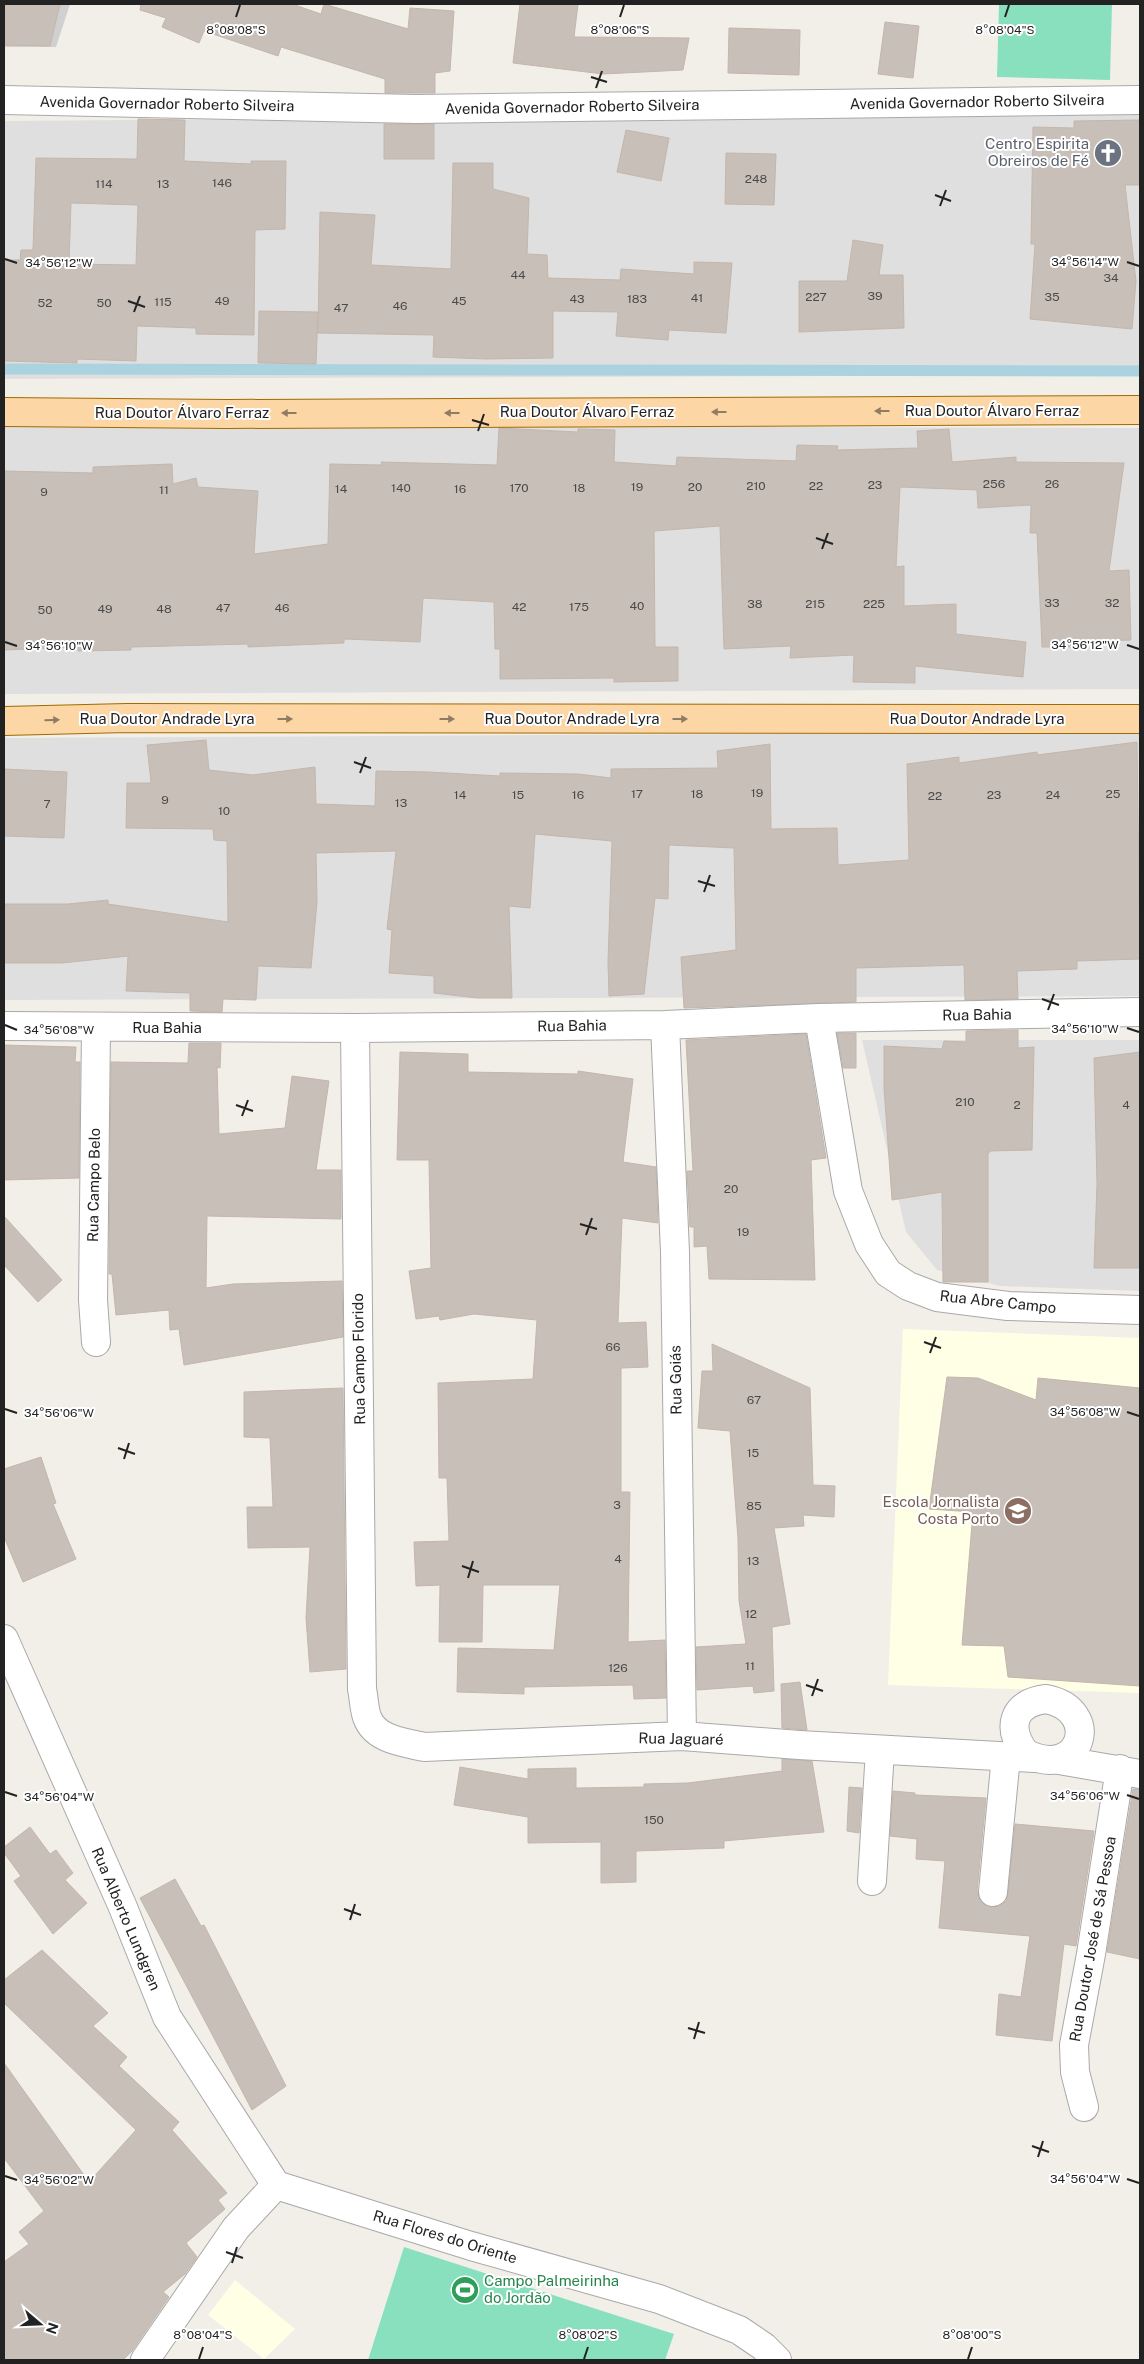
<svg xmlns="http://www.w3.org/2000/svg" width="1144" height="2364" viewBox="0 0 1144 2364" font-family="'Public Sans',sans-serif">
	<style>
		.residential { fill: #e0dfdf }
		.education { fill: #ffffe5 }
		.religious { fill: #d0d0d0 }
		.pitch { fill: #88e0be }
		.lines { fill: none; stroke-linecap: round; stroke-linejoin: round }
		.stream { stroke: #aad3df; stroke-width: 11 }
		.building { fill: #c7bfb8; stroke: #c4b6ab; fill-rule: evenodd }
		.minor-casing { stroke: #a9a9a9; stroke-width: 30 }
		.major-casing { stroke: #a06b00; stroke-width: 30 }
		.minor { stroke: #fff; stroke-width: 28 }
		.major { stroke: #fcd6a4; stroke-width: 28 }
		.oneway { fill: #8f7c63 }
		.ticks { fill: none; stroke: #222; stroke-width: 2 }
		.labels { text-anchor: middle; stroke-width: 4; stroke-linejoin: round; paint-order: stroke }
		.number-label { font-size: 12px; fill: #4b4948 }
		.street-label { font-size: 15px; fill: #222; stroke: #fff }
		.worship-label { font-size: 15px; fill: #5b616d; stroke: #fff; text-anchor: end }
		.education-label { font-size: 15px; fill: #785e54; stroke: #fff; text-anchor: end }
		.leisure-label { font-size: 15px; fill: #27864d; stroke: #fff; text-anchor: start }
		.ticks-label { font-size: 12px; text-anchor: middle; fill: #222; stroke: #fff; stroke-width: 4; stroke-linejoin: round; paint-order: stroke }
	</style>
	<rect width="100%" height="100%" fill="#f2efe9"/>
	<path class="residential" d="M1140 112V375L4 379V121Z
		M4 425 1140 428V689L4 694Z
		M1140 732V996L4 1000V738Z
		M862 1040H1140V1291L1000 1286 937 1270 906 1232Z"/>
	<path class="education" d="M903 1329 1140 1338V1693L888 1685Z
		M235 2280 295 2329 264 2359 208 2315Z"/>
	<path class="religious" d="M4 4H70L56 47H4Z"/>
	<path class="pitch" d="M999 4H1112L1110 80 997 77Z
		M404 2247 674 2334 665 2360H368Z"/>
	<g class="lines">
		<path class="stream" d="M4 369 1140 371"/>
	</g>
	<path class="building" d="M4 4H60L50 46 4 45Z
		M141 4H292L321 14 324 4 408 29 410 8 454 11 450 71 435 73V93H385V79L281 47 278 56 204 31 199 43 162 27 166 18 140 10Z
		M520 4H578L574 37 689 38 683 70 603 74 513 63Z
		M885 22 919 26 913 78 878 74Z
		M729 28 800 30 799 75 728 73Z
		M138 119 185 120 184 161 251 164V161H286L285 229 255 230 254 335 196 334V328L137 326 136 361 77 359V363L4 361V260H20L21 250H33L36 158 137 159ZM71 203 138 205 136 265 69 264Z
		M1140 120V185H1125L1136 281 1132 329 1030 319 1035 244H1031L1033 127 1074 128V121Z
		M384 124H434V159H384Z
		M626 130 669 138 661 181 617 172Z
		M726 153 776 154 774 205 725 204Z
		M453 163H493V189L529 198 527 254 547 255 548 278 620 280 621 269 694 274V262L732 263 726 333 669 330 668 340 616 336 618 312 553 311V358L487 359 433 357 434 335 318 333 320 212 375 215 371 265 451 269Z
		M853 240 883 245 879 275H903L904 328 799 332V281H847Z
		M259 311 318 312 316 364 258 363Z
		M499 428 578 432V429L615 430 614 462 676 466 677 457 796 461 797 445 838 446 837 450 918 448 917 431 949 429 952 462 1016 457V462L1124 463 1109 571 1129 570 1131 640 1073 642V647H1042L1037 533H1030L1031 505 978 508 977 490 900 487 896 567 904 566V606L956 604V634L1026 642 1023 677 915 666V683L853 682 854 655 790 658 791 646 724 649 720 526 654 531 655 647H678V681L614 682V678L500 679V649H495L494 602 423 598 420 642 344 639V643L248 647V644L131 647V650L78 651V647L4 650V471L93 473V467L172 464 173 484 196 478 198 487 258 491 254 554 328 544 330 464 382 465 381 462 497 465Z
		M206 740 209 770 253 775 315 767 316 804 375 806 376 771 429 772 500 776V773L578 774 611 778V769L718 768 717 751 770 744 771 829 837 828 838 865 909 860 907 764 959 757V763L1037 752V755L1137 742 1140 959 1077 961V969L1017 971 1018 999 965 1000 964 965 856 968V1002L684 1008 681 957 736 950 734 848 669 845 668 899 655 898 644 994 609 996 608 962 612 841 535 834 530 908 509 906 512 998H477L434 993V976L389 973 392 930 387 929 396 851 316 853 317 902 311 968 258 966 256 1000 223 999 222 1012 190 1011V993L126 991 128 956 62 963H4V904H68L108 900V904L228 922 227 841 214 840 213 829 126 828 127 783H151L147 745Z
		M4 769 67 772 64 838 4 836Z
		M1018 1030V1048L1034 1047 1032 1150 990 1151 988 1154V1282H943L942 1192 892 1200 884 1088V1046L942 1049 944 1041 966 1042V1031Z
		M837 1033H856V1068H843Z
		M806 1034 826 1158 811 1160 815 1280 709 1279 707 1246 694 1247V1227H690L687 1171H693L686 1040Z
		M189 1043H221L220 1068 217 1067 219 1134 285 1128 292 1076 329 1081 316 1170H341V1219L207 1216 206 1288 233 1284 342 1281 343 1337 184 1365 179 1329 170 1330 169 1310 116 1315 112 1274H109L111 1062 188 1063Z
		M4 1045 76 1047 75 1062H80L79 1178 4 1180Z
		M400 1052 468 1054V1072L578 1074V1071L633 1079 623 1162 656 1167 658 1223 622 1218 618 1323 646 1322 648 1367 621 1368V1492H630L628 1642 665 1640 666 1698 634 1699 633 1685 524 1687V1694L457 1692 458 1648 554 1650 560 1585H483L482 1642H439L440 1585 416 1586 414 1542 449 1541 447 1478H439L438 1383 533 1379 537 1320 474 1314 440 1320 439 1316 416 1319 409 1271 431 1268 429 1160H397Z
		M1140 1052V1268H1094L1097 1184 1094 1058Z
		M4 1216 62 1280 38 1302 4 1265Z
		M712 1344 810 1388 813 1485 835 1486 834 1517 803 1515 804 1526 774 1528 790 1624 772 1627 774 1691 754 1693 753 1686 697 1690 696 1647 746 1644 739 1601 738 1539 730 1431 698 1428 702 1371H713Z
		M947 1377 978 1378 1036 1400 1038 1378 1140 1388V1686L1008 1677 1004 1646 962 1645 973 1512 929 1509Z
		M343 1388 346 1669 310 1672 306 1618 310 1547 248 1548 247 1507H273L270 1438 244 1437V1392Z
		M41 1457 56 1503 53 1504 76 1559 23 1582 4 1537V1469Z
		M800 1682 807 1730 782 1728 781 1684Z
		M782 1759 812 1761 824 1832 724 1841V1848L636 1851V1882L601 1883V1842L528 1843V1817L454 1805 460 1767 528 1779V1769L576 1768V1788L644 1787V1784L688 1783 782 1771Z
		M849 1787 862 1788 859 1833 847 1831Z
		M1133 1789H1140V1959L1107 1952Z
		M893 1791 915 1793V1795L986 1798 977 1891 979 1898 984 1904 991 1907 1000 1906 1006 1901 1008 1894 1015 1824 1094 1831 1076 1946 1064 1944 1052 2041 996 2035 999 1994 1021 1997 1030 1936 939 1928 945 1861 916 1859 917 1839 890 1836Z
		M30 1827 50 1854 56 1850 73 1873 65 1880 87 1903 53 1934 14 1881 21 1876 4 1853V1847Z
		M175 1879 201 1926 204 1925 286 2086 252 2110 140 1898Z
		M42 1950 108 2013 93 2026 127 2057 119 2066 179 2122 172 2130 227 2193 218 2200 225 2209 186 2243 197 2257 185 2274 163 2292 169 2297 132 2351 123 2360H4V2262L29 2244 19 2232 44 2211 4 2158V2063L89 2182 136 2130 4 2003V1980Z"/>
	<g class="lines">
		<defs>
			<path id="minor" d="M4 100 416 109 1140 100
				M819 1018 848 1191 869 1244 888 1273 908 1286 937 1297 1008 1306 1140 1310
				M665 1025 675 1252 682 1736
				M4 1026 355 1028 665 1025 819 1018 1140 1012
				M355 1028 362 1689C364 1698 364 1709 367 1717 375 1740 404 1742 424 1747L682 1736 799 1745 1034 1758
				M96 1342 93 1300 96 1028
				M4 1639 122 1905 167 2017 276 2185
				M1046 1699C1103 1710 1082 1782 1025 1753 1006 1727 1013 1703 1046 1699Z
				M1059 1760 1140 1774
				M872 1881 880 1750
				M993 1892 1006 1756
				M1084 2107 1075 2072 1074 2045 1091 1954 1120 1769
				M276 2185 471 2246 659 2299 739 2330 764 2347 777 2360
				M145 2360 236 2228 276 2185"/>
			<path id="major" d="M4 412 227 414 1140 410
				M4 721 127 718 1140 719"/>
		</defs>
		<use href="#minor" class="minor-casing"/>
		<use href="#major" class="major-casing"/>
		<use href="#minor" class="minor"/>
		<use href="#major" class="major"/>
	</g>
	<defs><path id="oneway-solid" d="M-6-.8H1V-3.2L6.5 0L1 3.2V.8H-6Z" transform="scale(1.25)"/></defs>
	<g class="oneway">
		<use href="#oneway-solid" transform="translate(882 411) rotate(180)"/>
		<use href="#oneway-solid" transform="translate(719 412) rotate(180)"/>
		<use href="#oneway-solid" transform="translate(289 413) rotate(180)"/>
		<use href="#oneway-solid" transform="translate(452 413) rotate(180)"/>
		<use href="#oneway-solid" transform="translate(285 719)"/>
		<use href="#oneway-solid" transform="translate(447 719)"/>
		<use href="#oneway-solid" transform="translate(680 719)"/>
		<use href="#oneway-solid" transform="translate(52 720) rotate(-1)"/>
	</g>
	<path class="ticks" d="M236 17 240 5M620 17 624 5M1005 17 1009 5M591 77 607 82M596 88 602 71M935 195 951 201M940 206 946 190M5 259 17 263M1127 262 1139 266M128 301 145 307M134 312 140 296M472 420 489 425M478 431 484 414M816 538 833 544M822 549 828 533M5 642 17 646M1127 645 1139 649M354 762 371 768M360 773 366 757M698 881 715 886M704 892 710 875M1042 999 1059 1005M1048 1010 1054 994M5 1025 17 1030M1127 1028 1139 1032M236 1105 253 1111M242 1116 248 1100M580 1224 597 1229M586 1235 592 1218M924 1342 941 1348M930 1353 936 1337M5 1409 17 1413M1127 1412 1139 1416M118 1448 135 1454M124 1459 129 1443M462 1566 479 1572M468 1578 473 1561M806 1685 823 1691M812 1696 818 1679M5 1792 17 1796M1127 1795 1139 1799M344 1909 361 1915M350 1920 355 1904M688 2028 705 2033M694 2039 699 2022M1032 2146 1049 2152M1038 2157 1043 2141M5 2176 17 2180M1127 2179 1139 2183M226 2252 243 2258M232 2263 237 2247M199 2359 203 2347M584 2359 588 2347M968 2359 972 2347"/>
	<defs>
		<symbol id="church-disc" viewBox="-11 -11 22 22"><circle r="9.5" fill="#6b7280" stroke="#fff"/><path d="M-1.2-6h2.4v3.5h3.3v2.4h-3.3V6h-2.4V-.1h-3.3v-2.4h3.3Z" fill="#fff"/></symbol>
		<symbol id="school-disc" viewBox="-11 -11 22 22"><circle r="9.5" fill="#8d6e63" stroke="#fff"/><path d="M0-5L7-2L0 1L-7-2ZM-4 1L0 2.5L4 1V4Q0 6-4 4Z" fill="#fff"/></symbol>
		<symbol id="stadium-disc" viewBox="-11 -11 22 22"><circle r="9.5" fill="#2e9e5b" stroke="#fff"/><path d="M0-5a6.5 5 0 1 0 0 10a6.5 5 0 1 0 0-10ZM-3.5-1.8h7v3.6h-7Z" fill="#fff"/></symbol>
	</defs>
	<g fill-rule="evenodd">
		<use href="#church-disc" x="1092" y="137" width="32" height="32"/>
		<use href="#school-disc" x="1002" y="1495" width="32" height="32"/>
		<use href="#stadium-disc" x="449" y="2274" width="32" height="32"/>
	</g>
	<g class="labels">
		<g class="number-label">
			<text x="756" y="183">248</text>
			<text x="222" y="187">146</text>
			<text x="104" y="188">114</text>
			<text x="163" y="188">13</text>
			<text x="518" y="279">44</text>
			<text x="1111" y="282">34</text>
			<text x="875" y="300">39</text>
			<text x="816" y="301">227</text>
			<text x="1052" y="301">35</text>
			<text x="697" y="302">41</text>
			<text x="577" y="303">43</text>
			<text x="637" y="303">183</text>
			<text x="222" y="305">49</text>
			<text x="459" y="305">45</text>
			<text x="163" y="306">115</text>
			<text x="45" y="307">52</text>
			<text x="104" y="307">50</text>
			<text x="400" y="310">46</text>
			<text x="341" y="312">47</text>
			<text x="994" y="488">256</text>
			<text x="1052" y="488">26</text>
			<text x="875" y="489">23</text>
			<text x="756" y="490">210</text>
			<text x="816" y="490">22</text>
			<text x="637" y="491">19</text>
			<text x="695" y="491">20</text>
			<text x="401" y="492">140</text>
			<text x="519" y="492">170</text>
			<text x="579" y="492">18</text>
			<text x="341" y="493">14</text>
			<text x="460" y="493">16</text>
			<text x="164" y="494">11</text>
			<text x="44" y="496">9</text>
			<text x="1052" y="607">33</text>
			<text x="1112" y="607">32</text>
			<text x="755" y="608">38</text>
			<text x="815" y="608">215</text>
			<text x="874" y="608">225</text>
			<text x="637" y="610">40</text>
			<text x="519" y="611">42</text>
			<text x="579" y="611">175</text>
			<text x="223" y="612">47</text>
			<text x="282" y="612">46</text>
			<text x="105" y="613">49</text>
			<text x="164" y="613">48</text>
			<text x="45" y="614">50</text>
			<text x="757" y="797">19</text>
			<text x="637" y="798">17</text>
			<text x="697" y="798">18</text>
			<text x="1113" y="798">25</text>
			<text x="460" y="799">14</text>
			<text x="518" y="799">15</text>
			<text x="578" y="799">16</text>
			<text x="994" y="799">23</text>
			<text x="1053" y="799">24</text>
			<text x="935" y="800">22</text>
			<text x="165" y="804">9</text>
			<text x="401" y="807">13</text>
			<text x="47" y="808">7</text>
			<text x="224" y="815">10</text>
			<text x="965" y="1106">210</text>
			<text x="1017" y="1109">2</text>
			<text x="1126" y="1109">4</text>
			<text x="731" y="1193">20</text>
			<text x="743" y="1236">19</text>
			<text x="613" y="1351">66</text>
			<text x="754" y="1404">67</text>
			<text x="753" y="1457">15</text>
			<text x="617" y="1509">3</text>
			<text x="754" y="1510">85</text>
			<text x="618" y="1563">4</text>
			<text x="753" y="1565">13</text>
			<text x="751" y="1618">12</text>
			<text x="750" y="1670">11</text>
			<text x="618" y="1672">126</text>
			<text x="654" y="1824">150</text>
		</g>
		<g class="street-label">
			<text transform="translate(977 102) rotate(-1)" y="5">Avenida Governador Roberto Silveira</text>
			<text transform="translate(167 104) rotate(1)" y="5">Avenida Governador Roberto Silveira</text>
			<text transform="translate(572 107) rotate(-1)" y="5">Avenida Governador Roberto Silveira</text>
			<text x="992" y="416">Rua Doutor Álvaro Ferraz</text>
			<text x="587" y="417">Rua Doutor Álvaro Ferraz</text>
			<text x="182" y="418">Rua Doutor Álvaro Ferraz</text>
			<text x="167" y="724">Rua Doutor Andrade Lyra</text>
			<text x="572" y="724">Rua Doutor Andrade Lyra</text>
			<text x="977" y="724">Rua Doutor Andrade Lyra</text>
			<text transform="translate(977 1015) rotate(-1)" y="5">Rua Bahia</text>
			<text transform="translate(572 1026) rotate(-1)" y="5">Rua Bahia</text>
			<text x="167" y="1033">Rua Bahia</text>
			<text transform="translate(94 1185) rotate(-89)" y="5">Rua Campo Belo</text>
			<text transform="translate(998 1302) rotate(6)" y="5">Rua Abre Campo</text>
			<text transform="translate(359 1359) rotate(-91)" y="5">Rua Campo Florido</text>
			<text transform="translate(676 1380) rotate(-91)" y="5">Rua Goiás</text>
			<text transform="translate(681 1739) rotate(1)" y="5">Rua Jaguaré</text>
			<text transform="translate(126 1919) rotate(67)" y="5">Rua Alberto Lundgren</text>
			<text transform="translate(1093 1939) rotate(-80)" y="5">Rua Doutor José de Sá Pessoa</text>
			<text transform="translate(445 2237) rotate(17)" y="5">Rua Flores do Oriente</text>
		</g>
		<g class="worship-label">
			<text x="1089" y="149">Centro Espirita<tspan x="1089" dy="17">Obreiros de Fé</tspan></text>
		</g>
		<g class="education-label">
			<text x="999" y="1507">Escola Jornalista<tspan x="999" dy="17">Costa Porto</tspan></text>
		</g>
		<g class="leisure-label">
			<text x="484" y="2286">Campo Palmeirinha<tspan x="484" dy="17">do Jordão</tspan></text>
		</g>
	</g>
	<g class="ticks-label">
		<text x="236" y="34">8°08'08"S</text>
		<text x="620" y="34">8°08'06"S</text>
		<text x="1005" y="34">8°08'04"S</text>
		<text x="1085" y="266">34°56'14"W</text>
		<text x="59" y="267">34°56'12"W</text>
		<text x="1085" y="649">34°56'12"W</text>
		<text x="59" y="650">34°56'10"W</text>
		<text x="1085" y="1033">34°56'10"W</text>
		<text x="59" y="1034">34°56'08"W</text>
		<text x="1085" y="1416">34°56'08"W</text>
		<text x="59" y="1417">34°56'06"W</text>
		<text x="1085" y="1800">34°56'06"W</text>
		<text x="59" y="1801">34°56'04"W</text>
		<text x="1085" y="2183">34°56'04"W</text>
		<text x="59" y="2184">34°56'02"W</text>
		<text x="203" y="2339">8°08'04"S</text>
		<text x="588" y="2339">8°08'02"S</text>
		<text x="972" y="2339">8°08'00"S</text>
	</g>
	<rect width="1144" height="2364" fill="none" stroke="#222222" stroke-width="10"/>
	<g transform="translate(40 2324) rotate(109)" stroke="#ffffff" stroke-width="4" paint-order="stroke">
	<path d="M0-4L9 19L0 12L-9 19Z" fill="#222222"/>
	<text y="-8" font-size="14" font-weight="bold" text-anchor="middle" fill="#222222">N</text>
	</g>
</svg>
